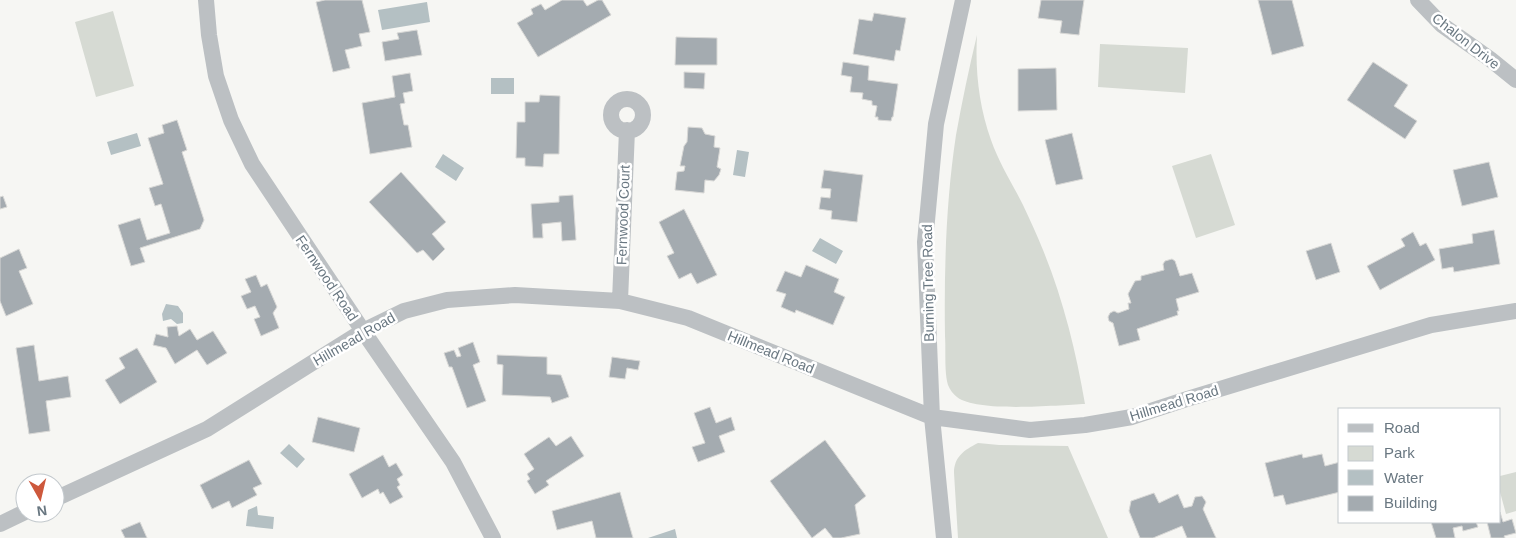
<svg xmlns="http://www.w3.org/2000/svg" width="1516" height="538" viewBox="0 0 1516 538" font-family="Arial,sans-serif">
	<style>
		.green { fill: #d6dad3 }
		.water { fill: #b4c0c3 }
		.building { fill: #a4abb0; stroke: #d8d8d6 }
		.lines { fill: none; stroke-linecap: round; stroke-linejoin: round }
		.minor { stroke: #bcc0c3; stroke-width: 16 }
		.labels { text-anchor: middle; stroke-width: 5; stroke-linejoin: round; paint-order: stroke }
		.street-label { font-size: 14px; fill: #697781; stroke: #fff }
	</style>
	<rect width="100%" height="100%" fill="#f6f6f3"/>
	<path class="green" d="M113 11 134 86 96 97 75 22Z
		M977 35C975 71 979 106 991 140 999 163 1012 183 1023 205 1030 220 1037 235 1043 250 1063 299 1076 351 1085 404 1058 405 977 413 957 397 953 394 950 390 948 385 944 372 946 350 945 336 944 269 946 201 956 135 962 102 969 68 977 35Z
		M1100 44 1188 48 1185 93 1098 87Z
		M1211 154 1235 225 1196 238 1172 166Z
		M978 443 999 445 1068 446 1108 538H958L954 473C954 457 964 450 978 443Z
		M1516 472V511L1506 514 1500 492V476Z"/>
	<path class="water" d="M427 2 430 22 382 30 378 10Z
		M491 78H514V94H491Z
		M137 133 141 146 111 155 107 142Z
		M737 150 749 152 745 177 733 175Z
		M443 154 464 168 456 181 435 167Z
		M820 238 843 251 836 264 812 251Z
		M166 304 178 306 183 313V323L177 324 171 319 163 321 162 314Z
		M289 444 305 459 297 468 280 453Z
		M257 506 258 515 274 517 273 529 246 526 248 510Z
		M675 529 677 538H648Z"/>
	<path class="building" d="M325 0H362L370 32 359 34 362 46 345 50 350 68 333 72 316 2Z
		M562 0H583L587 6 598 0H602L611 15 538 57 517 23 533 14 531 9 541 4 545 10Z
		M1041 0H1084L1079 35 1060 33 1062 21 1038 18Z
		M1258 0H1292L1304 46 1272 55Z
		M874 13 906 18 900 51 896 50 894 61 853 54 859 19 872 21Z
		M417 30 422 55 385 61 382 42 399 39 397 33Z
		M676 37 717 38V65H675Z
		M843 62 869 66 868 80 898 84 893 117H892L891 121 878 120V117H875L877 106 872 105V101L862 99 863 93 850 92 852 77 841 75Z
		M1373 62 1408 85 1394 106 1417 121 1405 139 1347 100Z
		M1056 68 1057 110 1018 111V69Z
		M684 72 705 73 704 89 684 88Z
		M410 73 413 91 403 93 405 103 400 104 404 125H408L412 147 370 154 362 103 395 97 392 76Z
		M540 95 560 96 559 154H544L543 167 525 166V158H516L517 122H525V102H539Z
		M177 120 187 150 182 152 204 220 200 229 140 248 145 262 131 266 118 225 140 218 147 240 170 233 161 204 155 206 149 188 163 184 148 138 164 133 162 125Z
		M688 127 702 128 705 134 715 136 714 147 720 148 717 167 721 169 719 175 714 181 705 180 704 193 675 190 677 172 684 171 685 166H680L684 146 687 142Z
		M1072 133 1083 179 1056 185 1045 140Z
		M1489 162 1498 197 1462 206 1453 170Z
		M824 170 863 175 857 222 831 219 832 211 819 209 821 197 830 198 831 189 821 188Z
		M401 172 446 222 432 234 445 249 433 261 423 250 417 253 369 202Z
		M573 195 576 240 562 241 561 222 542 224 543 238H533L531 204 559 202V196Z
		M3 196 7 207 0 209V197Z
		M684 209 717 275 697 284 691 273 679 279 667 256 674 253 659 222Z
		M1494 230 1500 264 1454 272 1453 267 1442 269 1439 249 1473 243 1472 234Z
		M1413 232 1420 246 1426 243 1435 260 1380 290 1367 266 1405 246 1401 239Z
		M1331 243 1340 272 1316 280 1306 251Z
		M19 249 27 268 19 271 33 304 6 316 0 301V258Z
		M1172 259 1175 261 1180 276 1192 273 1199 292 1176 299 1179 311H1177L1178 315 1137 329 1140 340 1119 346 1113 323 1109 321 1108 317 1110 313 1114 311 1118 313 1129 309 1128 303H1131L1128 294 1135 281 1141 280V276L1164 270 1163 264 1165 261Z
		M806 265 839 279 834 292 845 297 833 325 796 310 795 313 781 307 786 294 776 291 785 271 801 277Z
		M256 275 261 287 267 284 277 307 273 313 279 328 261 336 254 319 260 317 255 306 247 309 241 296 251 292 245 279Z
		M177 326 179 336 190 329 197 340 213 331 227 353 207 365 197 350 175 364 166 348 153 345 156 334 168 337 167 327Z
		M473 342 480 362 473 365 486 401 467 408 452 367H449L444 353 454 350 457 357 461 356 458 348Z
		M34 345 39 381 68 376 71 397 46 401 50 431 29 434 16 348Z
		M137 348 157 382 120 404 105 380 125 368 119 358Z
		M497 355 547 357V374L561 375 569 397 552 403 550 397 502 395 503 365 497 364Z
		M612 357 640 361 638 370 627 368 625 379 609 377Z
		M710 407 716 423 731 417 735 430 719 436 725 452 698 462 692 447 705 443 694 413Z
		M318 417 360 428 354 452 312 442Z
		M571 436 584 456 546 481 549 485 535 494 527 481 530 479 527 474 534 469 524 454 549 437 556 446Z
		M825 440 866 496 855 505 860 534 841 538H833L825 528 812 538 770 481Z
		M1302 454 1303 458 1322 454 1325 466 1340 462V492L1286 505 1283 495 1274 497 1265 463Z
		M383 455 389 467 396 463 403 475 397 479 400 485 397 487 403 497 390 504 383 492 380 494 378 489 362 498 349 474Z
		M249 460 262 484 253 488 257 495 232 508 229 501 212 509 200 485Z
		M620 492 633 538H596L592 521 557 530 552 511Z
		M1154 493 1159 503 1178 494 1184 508 1192 506 1195 497 1202 496 1206 502 1203 509 1216 538H1187L1182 526 1153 538H1140L1129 511 1131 501Z
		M1500 512 1503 522 1512 519 1516 533 1504 536 1505 538H1491L1487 522H1500Z
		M140 522 147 538H125L121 530Z
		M1431 522H1476L1478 527 1463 531 1462 526 1453 528 1455 538H1436Z"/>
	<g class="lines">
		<path class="minor" d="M206 0 209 35 216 76 231 120 252 164 363 331 453 462 493 538
			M1418 0 1442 25 1490 59 1516 80
			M611 115a16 16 0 1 1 32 0a16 16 0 1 1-32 0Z
			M620 301 627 130
			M55 499 207 429 363 331 404 311 447 300 515 295 620 301 688 318 932 417 1030 430 1085 425 1132 417 1187 399 1431 325 1516 311
			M0 524 25 512
			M944 538 932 417 925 242 936 124 963 0"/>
	</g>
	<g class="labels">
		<g class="street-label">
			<text transform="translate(1466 41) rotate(38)" y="5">Chalon Drive</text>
			<text transform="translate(623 215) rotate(-88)" y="5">Fernwood Court</text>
			<text transform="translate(327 278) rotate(56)" y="5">Fernwood Road</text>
			<text transform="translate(928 283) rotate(-91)" y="5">Burning Tree Road</text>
			<text transform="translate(354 339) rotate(-30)" y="5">Hillmead Road</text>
			<text transform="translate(771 352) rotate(22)" y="5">Hillmead Road</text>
			<text transform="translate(1174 403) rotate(-17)" y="5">Hillmead Road</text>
		</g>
	</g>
	<rect x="1338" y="408" width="162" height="115" fill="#ffffff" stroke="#c3c9cd"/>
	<rect x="1348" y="424" width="25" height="8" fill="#bcc0c3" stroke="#c3c9cd"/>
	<text x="1384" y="433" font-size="15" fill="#697781">Road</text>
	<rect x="1348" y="446" width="25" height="15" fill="#d6dad3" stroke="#c3c9cd"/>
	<text x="1384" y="458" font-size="15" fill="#697781">Park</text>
	<rect x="1348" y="470" width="25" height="15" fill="#b4c0c3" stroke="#c3c9cd"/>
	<text x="1384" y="483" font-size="15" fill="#697781">Water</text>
	<rect x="1348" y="496" width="25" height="15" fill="#a4abb0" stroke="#c3c9cd"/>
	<text x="1384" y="508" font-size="15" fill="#697781">Building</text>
	<g transform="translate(40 498) rotate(172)"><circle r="24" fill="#ffffff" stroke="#c3c9cd"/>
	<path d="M0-4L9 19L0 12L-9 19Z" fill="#cd583c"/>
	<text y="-8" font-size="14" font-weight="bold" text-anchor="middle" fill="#697781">N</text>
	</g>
</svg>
